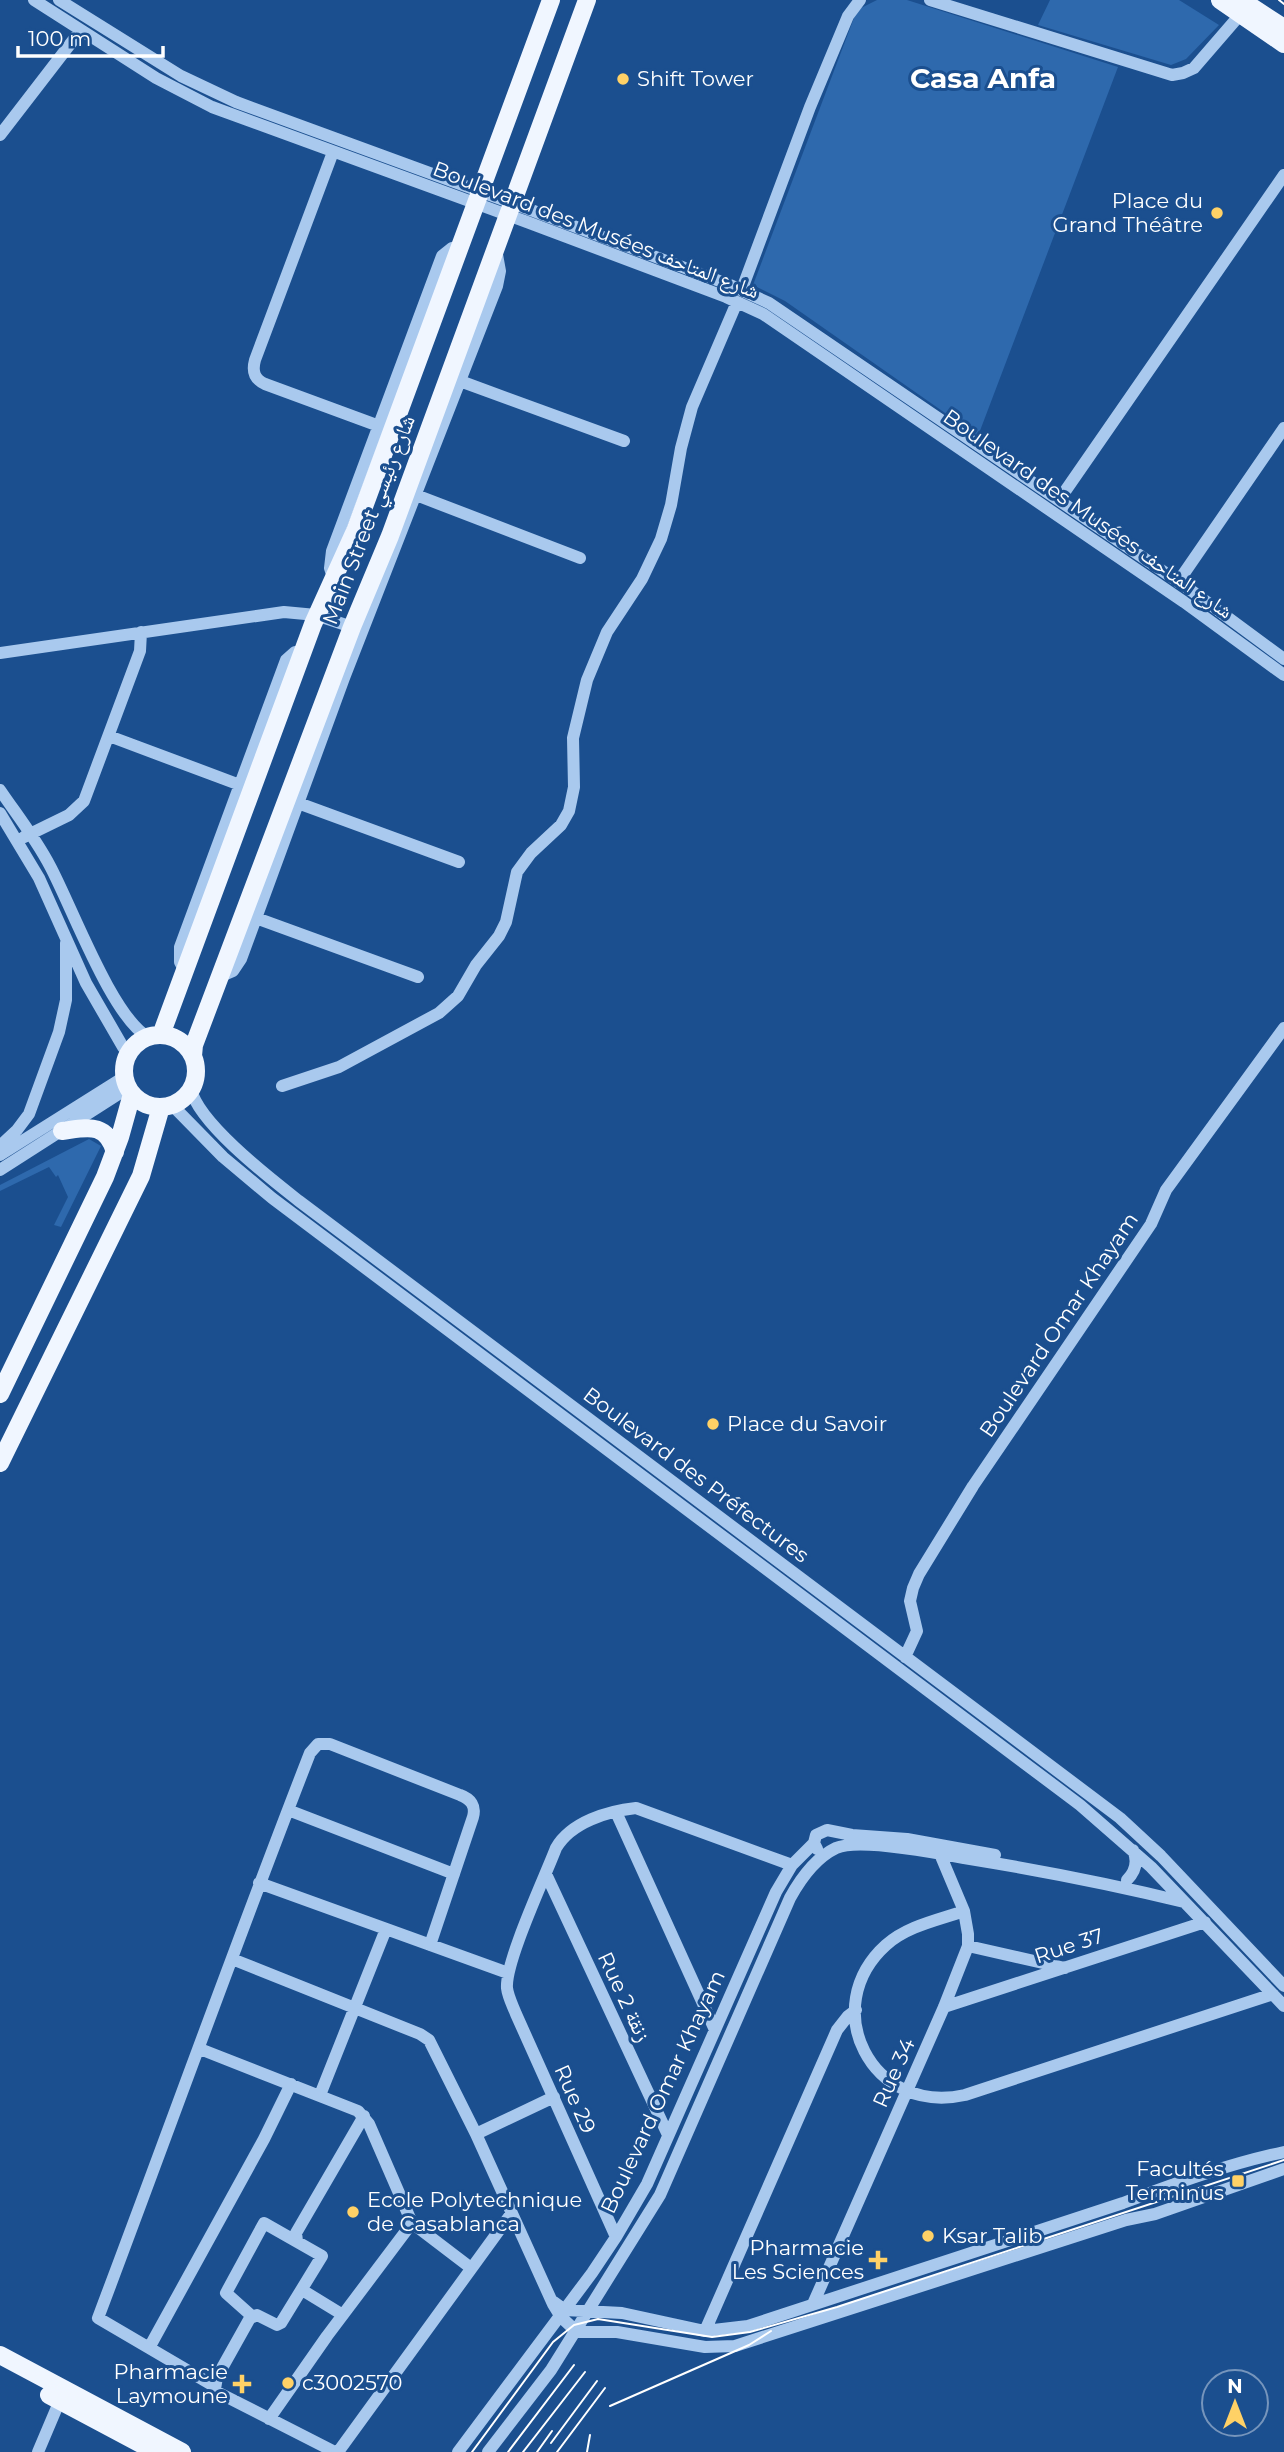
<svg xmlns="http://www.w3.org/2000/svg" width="1284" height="2452" viewBox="0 0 1284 2452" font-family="Montserrat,'Noto Naskh Arabic',sans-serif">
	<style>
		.green { fill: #2e69ad }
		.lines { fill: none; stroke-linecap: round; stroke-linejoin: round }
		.minor { stroke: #a9c9ee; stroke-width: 12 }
		.major { stroke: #f0f6ff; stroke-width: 18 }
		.tram { stroke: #fff; stroke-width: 2 }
		.poi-dot { fill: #ffd166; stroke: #1b4f8f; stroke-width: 2.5 }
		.labels { text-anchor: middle; stroke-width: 6; stroke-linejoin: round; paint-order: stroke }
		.poi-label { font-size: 21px; fill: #fff; stroke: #1b4f8f; text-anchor: start }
		.street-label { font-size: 21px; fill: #fff; stroke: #1b4f8f }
		.district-label { font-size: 28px; font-weight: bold; fill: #fff; stroke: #1b4f8f }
	</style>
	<rect width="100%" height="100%" fill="#1b4f8f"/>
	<path class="green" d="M877 0H907L1118 67 978 436 785 301 753 285 857 10Z
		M1050 0H1179L1219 25 1186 59 1171 65 1038 25Z
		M89 1139 101 1146 61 1227 54 1225 68 1197 58 1175 56 1177 49 1167 0 1191V1185Z"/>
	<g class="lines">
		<path class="minor" d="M34 0 156 78 212 107 527 222 726 297 763 314 1184 602 1284 675
			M59 0 181 76 236 102 531 210 730 285 769 303 1192 591 1284 659
			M930 0 1172 75 1183 73 1194 68 1245 9
			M0 135 81 30
			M333 152 255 360C252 371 254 379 265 384L379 426
			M742 289 810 107 848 16 860 0
			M460 381 624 441
			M416 495 580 558
			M1059 500 1284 175
			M334 580 330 568 332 551 442 256 452 248 460 247
			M1178 582 1284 428
			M0 653 284 612 316 615 352 627
			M109 736 240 785
			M0 790C17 815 36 839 50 866 72 907 112 1017 148 1037
			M298 803 459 862
			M0 813 39 878 86 983 123 1047 129 1053
			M24 837 69 815 84 801 140 651 141 632
			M256 918 418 977
			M185 971 180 962V947L286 660 295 652H303
			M219 977 233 971 241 959 344 678 497 286 500 271 496 249
			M282 1086 339 1067 439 1013 458 996 476 965 499 936 506 922 517 872 531 853 561 825 569 811 574 787 573 738 587 680 607 632 642 579 661 539 671 505 681 448 692 407 737 302
			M191 1089C198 1123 271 1179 299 1201L1120 1818 1161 1856 1284 1986
			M172 1105 223 1157 272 1198 1080 1805 1151 1867 1284 2006
			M0 1146 17 1130 29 1114 59 1032 66 1000V943
			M0 1155 124 1077
			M0 1170 128 1088
			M905 1657 917 1631 910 1601 913 1588 919 1574 973 1486 1151 1224 1166 1190 1284 1028
			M288 1810 454 1874
			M616 1812 715 2030
			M817 1849 814 1843 816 1835 827 1830 852 1835 907 1839 995 1855
			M546 1874 668 2135
			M1127 1880C1136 1871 1138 1861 1133 1850
			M259 1883 508 1973
			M964 1911C938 1920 907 1926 886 1945 817 2007 871 2116 965 2095L1273 1994
			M968 1946 1065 1968
			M232 1959 420 2034 429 2040 476 2134 553 2304 561 2317 577 2332H617L705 2347 735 2346 1126 2220 1155 2214 1284 2169
			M944 2007 1205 1922
			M200 2049 358 2111 369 2124 412 2223 471 2268
			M320 2095 386 1929
			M476 2134 554 2097
			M616 2237 516 2014C513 2006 508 1997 507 1988 505 1962 545 1877 556 1848 571 1822 608 1811 636 1808L792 1865
			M297 2241 296 2233 364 2116
			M302 2290 343 2315
			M554 2302 565 2310 622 2313 705 2331 748 2326 1123 2203C1176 2183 1228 2164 1284 2152
			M813 2304 944 2007 968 1946V1934L964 1911 940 1854
			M253 2317 226 2293 264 2223 322 2256 281 2323 277 2325 257 2315 250 2318 217 2377 215 2389 217 2392 335 2452
			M705 2331 837 2030 848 2016 856 2010
			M149 2348 264 2139 291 2084
			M214 2386 98 2318C169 2130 237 1940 310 1753L318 1744H330L460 1795C471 1799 476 1806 473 1817L430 1945
			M269 2419 327 2336 412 2223
			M38 2452 63 2393
			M338 2452 511 2214
			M458 2452 592 2273 616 2237 647 2184 776 1892 792 1865 814 1843
			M488 2452 551 2370 660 2195 790 1898C801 1878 815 1858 836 1848 858 1838 938 1853 964 1858 1038 1870 1111 1884 1184 1902"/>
		<path class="major" d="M1220 0 1284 44
			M1241 0 1284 28
			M124 1071a36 36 0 1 1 72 0a36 36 0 1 1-72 0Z
			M161 1035 313 624 355 531 551 0
			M193 1056 194 1045 352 627 390 536 587 0
			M62 1131C86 1128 106 1121 115 1152
			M0 1394 105 1177 120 1137 132 1094
			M0 1463 141 1176 161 1107
			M0 2355 182 2452
			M49 2395 156 2452"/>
		<path class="tram" d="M1279 0 1284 4
			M610 2406 749 2345 771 2331
			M551 2443 597 2381
			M472 2452 553 2342 574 2325 598 2319 712 2337 750 2332 837 2307 1284 2160
			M508 2452 574 2365
			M523 2452 585 2372
			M537 2452 552 2431
			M557 2452 605 2388
			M587 2452 590 2435"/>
	</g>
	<g class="poi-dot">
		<circle cx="623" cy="79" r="7"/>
		<circle cx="1217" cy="213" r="7"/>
		<circle cx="713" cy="1424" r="7"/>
		<rect x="1231" y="2174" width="14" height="14" rx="3.5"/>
		<circle cx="353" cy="2212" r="7"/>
		<circle cx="928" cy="2236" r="7"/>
		<path d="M874.5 2249.5h7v7h7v7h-7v7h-7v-7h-7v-7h7z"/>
		<circle cx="288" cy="2383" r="7"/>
		<path d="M238.5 2373.5h7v7h7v7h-7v7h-7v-7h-7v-7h7z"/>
	</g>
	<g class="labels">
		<g class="poi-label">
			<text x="637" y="86">Shift Tower</text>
			<text x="1203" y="208" text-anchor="end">Place du<tspan x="1203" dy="24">Grand Théâtre</tspan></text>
			<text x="727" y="1431">Place du Savoir</text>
			<text x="1224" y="2176" text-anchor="end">Facultés<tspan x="1224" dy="24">Terminus</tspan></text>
			<text x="367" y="2207">Ecole Polytechnique<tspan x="367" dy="24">de Casablanca</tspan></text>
			<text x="942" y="2243">Ksar Talib</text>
			<text x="864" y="2255" text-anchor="end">Pharmacie<tspan x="864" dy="24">Les Sciences</tspan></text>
			<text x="228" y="2379" text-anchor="end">Pharmacie<tspan x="228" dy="24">Laymoune</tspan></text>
			<text x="302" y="2390">c3002570</text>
		</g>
		<g class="street-label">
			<text transform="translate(596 230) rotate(21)" y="7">Boulevard des Musées شارع المتاحف</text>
			<text transform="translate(1088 514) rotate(35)" y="7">Boulevard des Musées شارع المتاحف</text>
			<text transform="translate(369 520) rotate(-69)" y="7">Main Street شارع رئيسي</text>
			<text transform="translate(1059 1325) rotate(-56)" y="7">Boulevard Omar Khayam</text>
			<text transform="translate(696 1475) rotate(37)" y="7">Boulevard des Préfectures</text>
			<text transform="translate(1069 1946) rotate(-18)" y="7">Rue 37</text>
			<text transform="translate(624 1997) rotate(65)" y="7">Rue 2 زنقة</text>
			<text transform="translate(894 2073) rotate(-66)" y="7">Rue 34</text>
			<text transform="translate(663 2092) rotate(-65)" y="7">Boulevard Omar Khayam</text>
			<text transform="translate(575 2099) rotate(66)" y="7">Rue 29</text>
		</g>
		<g class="district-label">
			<text x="983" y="88">Casa Anfa</text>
		</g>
	</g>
	<g transform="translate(1235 2403)"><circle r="33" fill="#1b4f8f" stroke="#7695bc" stroke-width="2"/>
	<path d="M0-5L12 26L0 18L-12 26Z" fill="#ffd166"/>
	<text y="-10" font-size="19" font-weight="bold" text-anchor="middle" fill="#ffffff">N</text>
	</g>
	<path d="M18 46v10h145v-10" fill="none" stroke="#ffffff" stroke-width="3.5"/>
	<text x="28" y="46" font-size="21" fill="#ffffff" stroke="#1b4f8f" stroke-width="5" paint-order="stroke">100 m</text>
</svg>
